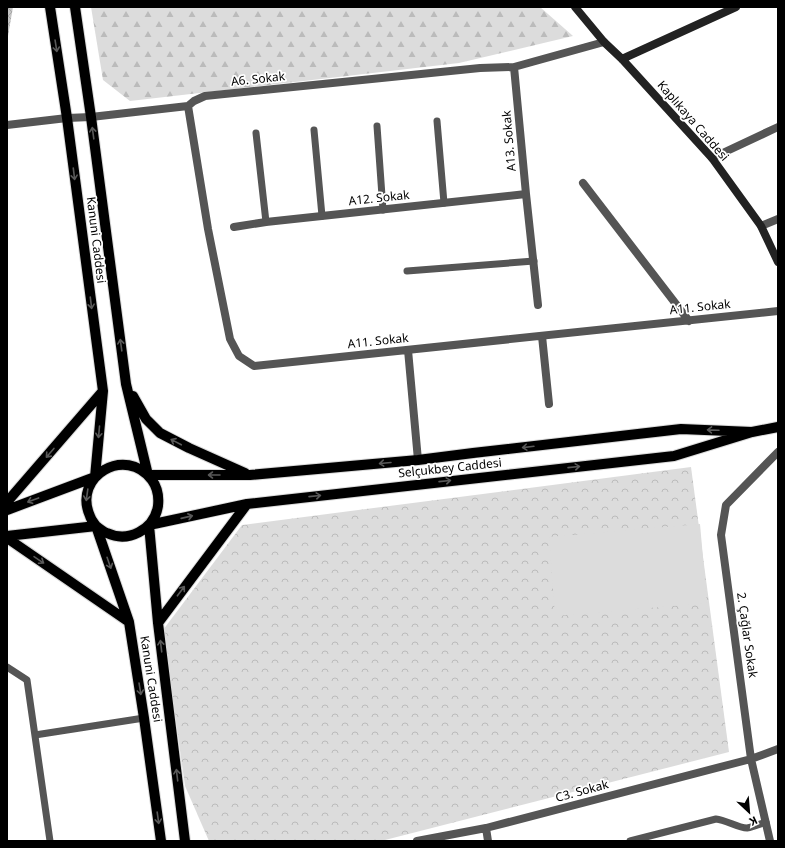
<svg xmlns="http://www.w3.org/2000/svg" width="785" height="848" viewBox="0 0 785 848" font-family="'Noto Sans',sans-serif">
	<style>
		.forest { fill: url(#forest-firs) }
		.park { fill: url(#park-crowns) }
		.pitch { fill: #dcdcdc }
		.building { fill: url(#building-cross-hatch) }
		.lines { fill: none; stroke-linecap: round; stroke-linejoin: round }
		.primary-casing { stroke: #dbdbdb; stroke-width: 12 }
		.lane { stroke: #555; stroke-width: 7 }
		.street { stroke: #555; stroke-width: 8 }
		.secondary { stroke: #222; stroke-width: 8 }
		.primary { stroke: #000; stroke-width: 10 }
		.oneway { stroke: #595959 }
		.labels { text-anchor: middle; stroke-width: 3.5; stroke-linejoin: round; paint-order: stroke }
		.street-label { font-size: 12px; fill: #000; stroke: #fff }
	</style>
	<defs>
		<pattern id="forest-firs" width="22" height="20" patternUnits="userSpaceOnUse"><rect width="22" height="20" fill="#dcdcdc"/><path d="M5 1l3.5 6h-7zM16 11l3.5 6h-7z" fill="#bbb"/></pattern>
		<pattern id="park-crowns" width="20" height="18" patternUnits="userSpaceOnUse"><rect width="20" height="18" fill="#dcdcdc"/><path d="M2 6a3 3 0 1 1 6 0M12 15a3 3 0 1 1 6 0" fill="none" stroke="#bbb"/></pattern>
		<pattern id="building-cross-hatch" width="8" height="8" patternUnits="userSpaceOnUse"><rect width="8" height="8" fill="#c4c4c4"/><path d="M0 0l8 8M0 8l8-8" fill="none" stroke="#a7a7a7"/></pattern>
	</defs>
	<rect width="100%" height="100%" fill="#fff"/>
	<path class="forest" d="M91 7H540L573 36 459 63 130 101 103 80Z"/>
	<path class="park" d="M691 467 729 752 385 840 376 841H209L185 786 163 630 242 525Z"/>
	<path class="pitch" d="M700 524 707 603 555 616 549 537Z"/>
	<path class="building" d="M7 7H13L8 36H7Z"/>
	<g class="lines">
		<defs>
			<path id="primary" d="M75 7 91 117 126 384 148 475H250L418 460 473 453 681 429 752 432
				M133 396 146 419 160 433 189 448 245 473
				M7 502 103 391
				M7 510 95 477 103 391 67 118 50 7
				M96 526C100 529 103 532 107 533 128 543 154 530 158 506 159 497 157 487 152 480 126 445 72 476 90 516 91 520 94 523 96 526L129 622 144 718 161 841
				M7 536 96 526
				M7 538 129 622
				M158 623 247 504
				M185 841 158 623 149 525 247 504 674 456 752 432 778 427"/>
		</defs>
		<use href="#primary" class="primary-casing"/>
		<path class="lane" d="M437 121 444 203
			M377 126 383 210
			M314 130 322 216
			M256 133 266 222
			M407 271 534 261
			M7 667 27 680 50 841
			M35 735 144 718
			M630 841 716 819C726 820 738 828 747 828 753 827 760 824 766 822"/>
		<path class="street" d="M188 106 208 229 230 339 239 356 254 366 778 311
			M7 125 67 118 91 117 188 106 194 101 205 96 480 68 514 67
			M712 158 778 127
			M583 183 689 321
			M761 226 778 219
			M234 227 266 222 526 194
			M538 305 526 194 514 67 604 42
			M542 336 549 404
			M408 350 418 460
			M486 828 488 841
			M417 841 486 828 751 759 778 749
			M770 841 751 759 721 535 726 505 778 452"/>
		<path class="secondary" d="M575 7 604 42 622 59 712 158 761 226 778 262
			M622 59 736 7"/>
		<use href="#primary" class="primary"/>
	</g>
	<defs><path id="oneway-shaft" d="M-6 0H5M1.5-3L5.5 0L1.5 3" fill="none" stroke-width="1.6" stroke-linecap="round" stroke-linejoin="round"/></defs>
	<g class="oneway">
		<use href="#oneway-shaft" transform="translate(56 46) rotate(81)"/>
		<use href="#oneway-shaft" transform="translate(93 133) rotate(-98)"/>
		<use href="#oneway-shaft" transform="translate(74 174) rotate(83)"/>
		<use href="#oneway-shaft" transform="translate(91 303) rotate(83)"/>
		<use href="#oneway-shaft" transform="translate(121 345) rotate(-98)"/>
		<use href="#oneway-shaft" transform="translate(713 430) rotate(-178)"/>
		<use href="#oneway-shaft" transform="translate(99 432) rotate(95)"/>
		<use href="#oneway-shaft" transform="translate(176 442) rotate(-152)"/>
		<use href="#oneway-shaft" transform="translate(528 447) rotate(173)"/>
		<use href="#oneway-shaft" transform="translate(50 453) rotate(131)"/>
		<use href="#oneway-shaft" transform="translate(385 463) rotate(175)"/>
		<use href="#oneway-shaft" transform="translate(574 467) rotate(-6)"/>
		<use href="#oneway-shaft" transform="translate(214 475) rotate(180)"/>
		<use href="#oneway-shaft" transform="translate(445 481) rotate(-6)"/>
		<use href="#oneway-shaft" transform="translate(87 495) rotate(98)"/>
		<use href="#oneway-shaft" transform="translate(315 496) rotate(-6)"/>
		<use href="#oneway-shaft" transform="translate(33 500) rotate(160)"/>
		<use href="#oneway-shaft" transform="translate(187 517) rotate(-13)"/>
		<use href="#oneway-shaft" transform="translate(39 560) rotate(34)"/>
		<use href="#oneway-shaft" transform="translate(109 563) rotate(71)"/>
		<use href="#oneway-shaft" transform="translate(181 591) rotate(-53)"/>
		<use href="#oneway-shaft" transform="translate(161 646) rotate(-97)"/>
		<use href="#oneway-shaft" transform="translate(140 689) rotate(81)"/>
		<use href="#oneway-shaft" transform="translate(177 775) rotate(-97)"/>
		<use href="#oneway-shaft" transform="translate(158 818) rotate(82)"/>
	</g>
	<g class="labels">
		<g class="street-label">
			<text transform="translate(258 79) rotate(-6)" y="4">A6. Sokak</text>
			<text transform="translate(693 121) rotate(49)" y="4">Kaplıkaya Caddesi</text>
			<text transform="translate(509 141) rotate(-95)" y="4">A13. Sokak</text>
			<text transform="translate(379 198) rotate(-6)" y="4">A12. Sokak</text>
			<text transform="translate(96 240) rotate(83)" y="4">Kanuni Caddesi</text>
			<text transform="translate(700 307) rotate(-6)" y="4">A11. Sokak</text>
			<text transform="translate(378 341) rotate(-6)" y="4">A11. Sokak</text>
			<text transform="translate(450 468) rotate(-6)" y="4">Selçukbey Caddesi</text>
			<text transform="translate(747 635) rotate(82)" y="4">2. Çağlar Sokak</text>
			<text transform="translate(151 679) rotate(81)" y="4">Kanuni Caddesi</text>
			<text transform="translate(582 791) rotate(-15)" y="4">C3. Sokak</text>
		</g>
	</g>
	<rect width="785" height="848" fill="none" stroke="#000000" stroke-width="16"/>
	<g transform="translate(749 812) rotate(154)" stroke="#ffffff" stroke-width="3" paint-order="stroke">
	<path d="M0-3L7 15L0 10L-7 15Z" fill="#000000"/>
	<text y="-6" font-size="11" font-weight="bold" text-anchor="middle" fill="#000000">K</text>
	</g>
</svg>
